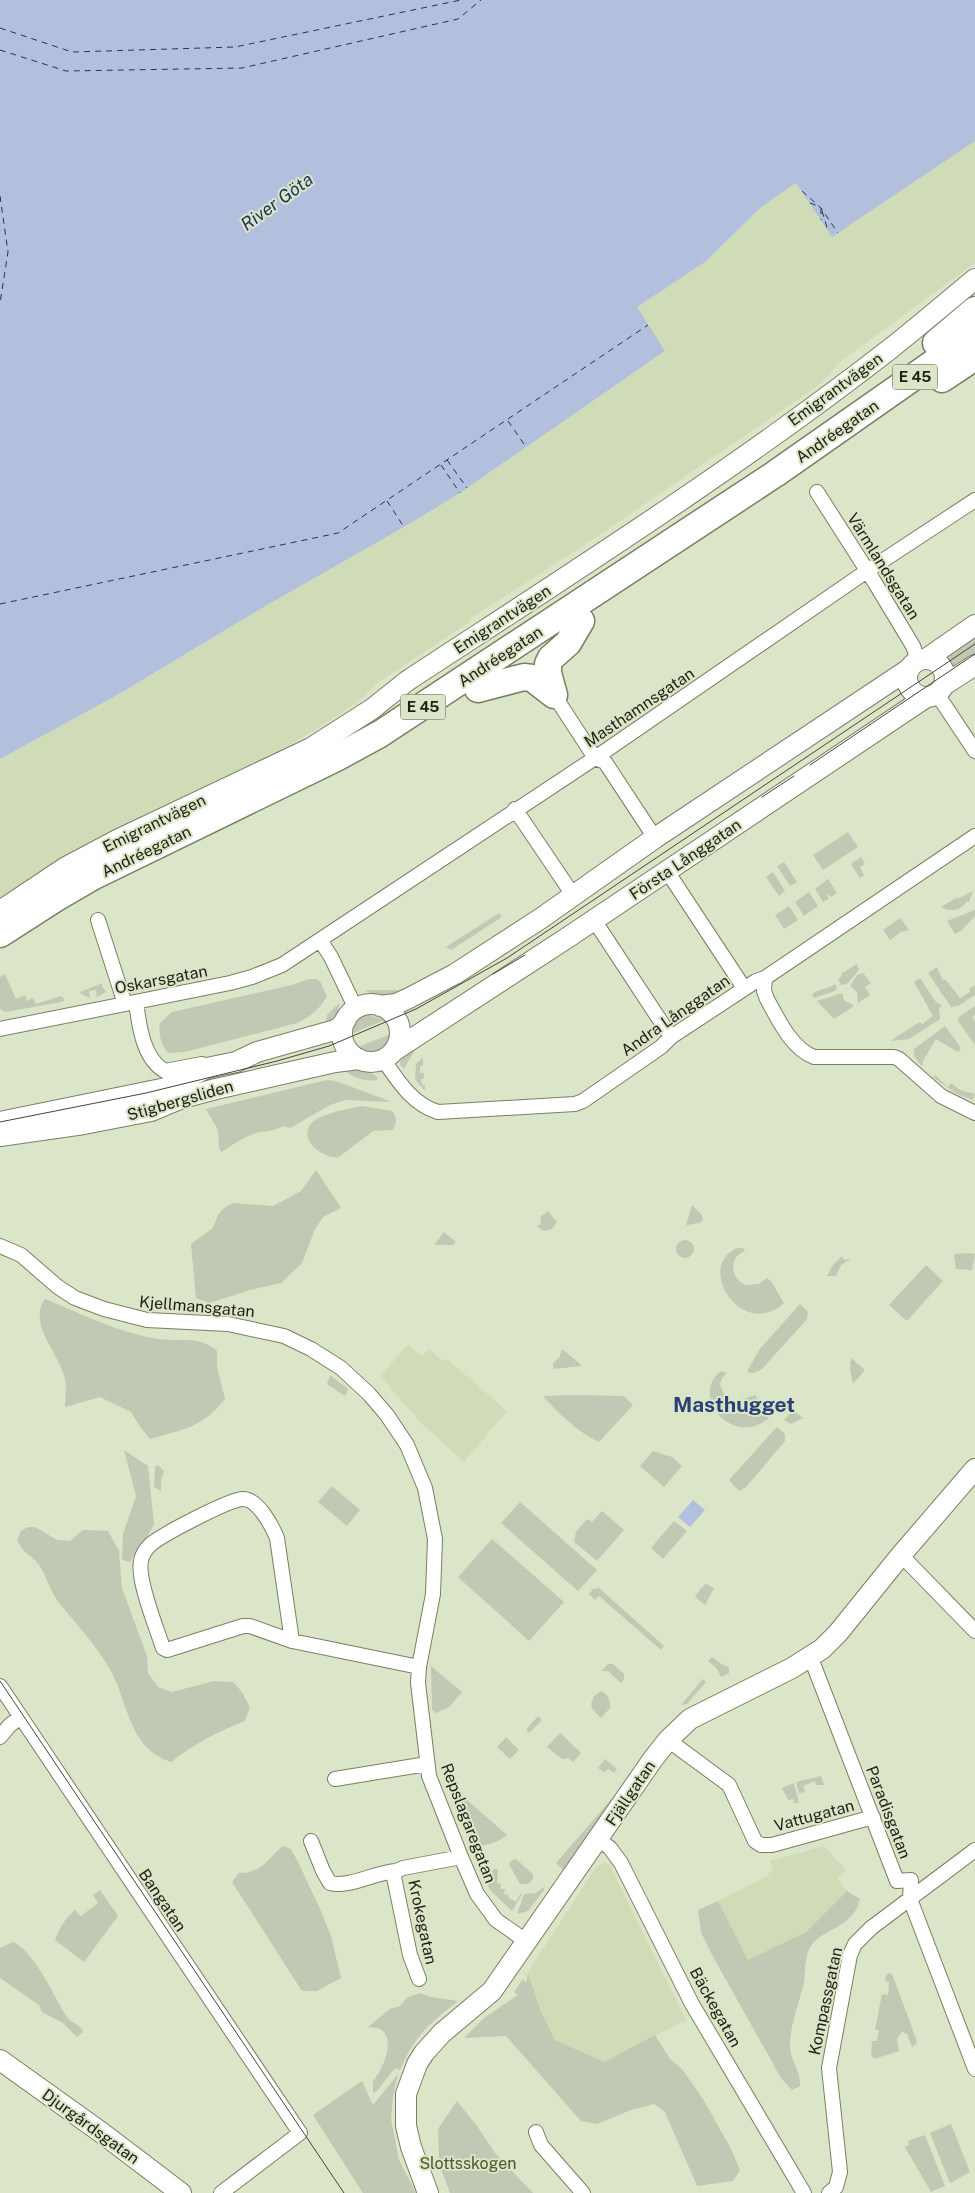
<svg xmlns="http://www.w3.org/2000/svg" width="975" height="2193" viewBox="0 0 975 2193" font-family="'Public Sans',sans-serif">
	<style>
		.built { fill: #d0dcb7 }
		.green { fill: #c1c8b3 }
		.water { fill: #b2c0dd }
		.lines { fill: none; stroke-linecap: round; stroke-linejoin: round }
		.ferry { stroke: #23335b; stroke-width: 1; stroke-dasharray: 6 5; stroke-linecap: butt }
		.street-casing { stroke: #778064; stroke-width: 16 }
		.secondary-casing { stroke: #778064; stroke-width: 22 }
		.highway-casing { stroke: #778064; stroke-width: 29 }
		.street { stroke: #fff; stroke-width: 14 }
		.secondary { stroke: #fff; stroke-width: 20 }
		.highway { stroke: #fff; stroke-width: 26 }
		.tram { stroke: #424738; stroke-width: 1 }
		.labels { text-anchor: middle; stroke-width: 4; stroke-linejoin: round; paint-order: stroke }
		.shield { fill: #dbe5c7; stroke: #555b4a; stroke-width: 1 }
		.shield-label { font-size: 15px; font-weight: bold; fill: #1c2015 }
		.street-label { font-size: 16px; fill: #1c2015; stroke: #dbe5c7 }
		.park-label { font-size: 16px; fill: #4c5928; stroke: #dbe5c7 }
		.water-label { font-size: 18px; font-style: italic; fill: #23335b; stroke: #dbe5c7 }
		.district-label { font-size: 21px; font-weight: bold; fill: #294078; stroke: #dbe5c7 }
	</style>
	<rect width="100%" height="100%" fill="#dbe5c7"/>
	<path class="built" d="M975 141V263L841 361 818 386 599 535 470 619 471 621 379 682 361 699 343 712 292 744 77 851 0 897V759L119 694 262 608 404 527 460 493 664 352 636 307 705 262 760 208 796 183 833 236Z
		M408 1345 422 1356 429 1349 442 1360H448L507 1411 464 1462 421 1423 380 1376Z
		M824 1846 846 1870 837 1878 847 1891 806 1932 748 1960 718 1901 766 1877 773 1869 770 1861Z
		M603 1863 609 1864 686 2020 604 2062 555 2040 540 2009 528 1972 597 1866Z"/>
	<path class="green" d="M975 635V658L949 670 943 659Z
		M848 832 858 847 823 870 813 855Z
		M861 857 865 864 860 867 864 875 860 878 851 864Z
		M784 862 797 882 790 886 777 866Z
		M773 872 785 891 779 896 766 877Z
		M828 879 837 893 831 897 826 892 829 899 823 902 815 889Z
		M973 891 969 902 967 901C961 910 952 913 941 907L956 898 957 899Z
		M809 892 818 906 804 916 795 902Z
		M789 906 798 920 784 929 775 915Z
		M975 910V916L962 930 955 934 947 921Z
		M499 913 502 917 451 950 446 947Z
		M900 918 909 930 901 932 890 940 883 930Z
		M857 964 859 970 847 984 841 985 838 979 842 976 841 974Z
		M937 967 943 980H946L960 998 970 992 969 989 975 985V995L958 1006 951 1007 928 973Z
		M863 973 871 983 865 987 870 995 858 1003 857 992 850 986 857 975Z
		M5 974 16 999 25 995 27 1001 33 998 36 1004 61 996 65 1000 61 1002 5 1012 0 1009V977Z
		M920 978 935 1001 942 1006 939 1008 940 1019 909 1039 890 1041 920 1022 922 1024 933 1016 914 982Z
		M309 979H317L321 983 327 996C319 1010 311 1016 297 1023L185 1052 168 1053C161 1043 158 1035 160 1023L172 1012 292 985Z
		M103 983 102 986 106 992 97 997 96 990 89 991 90 998 81 994 80 992Z
		M835 984 837 989 835 991 814 998 812 994C821 988 826 990 835 984Z
		M365 990H396L399 992 386 1000 372 995Z
		M842 993 844 1000 854 1006 834 1019 817 1001Z
		M339 1003 338 1014 326 1023 327 1015Z
		M975 1006V1015L972 1017 975 1022V1045L958 1021 959 1017Z
		M368 1015 385 1020 353 1033C354 1023 359 1018 368 1015Z
		M945 1026 961 1048 958 1052 936 1039 923 1061 922 1067 914 1056V1049Z
		M391 1034C387 1049 372 1058 358 1047Z
		M417 1046 404 1069 400 1064 401 1058Z
		M423 1058V1066H420V1073H424V1078L421 1079 422 1085H425V1090L423 1089 415 1079 416 1064Z
		M352 1067 373 1074 378 1078 377 1080C364 1082 355 1078 345 1071Z
		M935 1075 948 1087 951 1083 960 1090 975 1094 973 1100 957 1094 933 1077Z
		M327 1080 336 1081 392 1102 345 1100 330 1105 290 1128 284 1126C274 1132 264 1130 253 1134 242 1138 231 1146 221 1152L219 1146 218 1130 206 1109Z
		M362 1106 392 1111C397 1118 397 1122 393 1130L373 1131 339 1157C325 1159 299 1142 310 1125 319 1113 349 1109 362 1106Z
		M316 1170 341 1208 323 1217 315 1229 302 1263 281 1283 250 1290 209 1303 196 1298 191 1244 213 1228 218 1215 224 1208 233 1203 273 1206 301 1191Z
		M692 1205 702 1215 703 1220 700 1223 686 1225Z
		M548 1211 557 1222 552 1229 544 1231 536 1226 541 1224 540 1217Z
		M444 1232 456 1242 453 1245H434Z
		M676 1249a9 9 0 1 1 18 0a9 9 0 1 1-18 0Z
		M737 1248H743L745 1251C728 1257 730 1279 746 1285L759 1284 767 1278 771 1281 784 1303C743 1341 694 1267 737 1248Z
		M969 1253 975 1254 972 1270 956 1269 954 1254Z
		M842 1256 844 1260 851 1259 841 1265 836 1276H827L833 1265Z
		M926 1265 943 1281 907 1321 889 1305Z
		M45 1299C82 1314 119 1333 159 1339 181 1342 199 1335 217 1351V1367L225 1399C202 1428 184 1429 150 1439L139 1425 131 1412 100 1397 65 1407C65 1398 67 1388 65 1379 60 1354 27 1324 45 1299Z
		M800 1304 808 1312 807 1319 762 1369 754 1373 747 1372 759 1350Z
		M562 1349 580 1364 581 1366 553 1369V1363L559 1358Z
		M851 1358 865 1370 853 1384 850 1369Z
		M721 1371 727 1373 722 1378 720 1384 725 1397 734 1402 755 1395 769 1418C732 1449 689 1395 721 1371Z
		M330 1375 348 1389 345 1396 327 1384Z
		M574 1395 624 1396 633 1405 599 1442C580 1434 556 1411 543 1396Z
		M793 1410 803 1418 791 1424 784 1420Z
		M777 1427 785 1434V1441L746 1487 739 1491 729 1480Z
		M124 1450 148 1466 154 1524C148 1538 137 1549 130 1562L122 1560 123 1534 136 1496Z
		M653 1451 672 1457 682 1466 664 1487 640 1466Z
		M158 1465 164 1471 161 1480V1491L154 1487 155 1467Z
		M332 1486 360 1510 347 1526 318 1502Z
		M520 1502 597 1570 578 1591 501 1523Z
		M602 1511 624 1530 597 1561 574 1542 576 1532 587 1519 592 1522Z
		M674 1521 687 1531 663 1559 651 1548Z
		M28 1527H35L57 1540 70 1541 83 1530 108 1531 119 1551 122 1588 147 1656 148 1673 158 1687 172 1692 214 1681 233 1682 242 1692 250 1707 245 1721C217 1732 194 1744 171 1762 130 1749 129 1707 112 1673 98 1647 78 1626 59 1603 50 1591 47 1577 39 1565 31 1554 25 1556 17 1540L21 1531Z
		M492 1539 564 1602 529 1641 458 1577Z
		M706 1584 714 1588 705 1605 695 1597 701 1588Z
		M599 1588 664 1646 661 1650 599 1596 595 1600 589 1594 593 1589Z
		M712 1657 724 1666 725 1665 729 1668V1673L721 1677 717 1669 708 1661Z
		M608 1664H613L624 1674V1679L621 1683 608 1671H602Z
		M431 1666 462 1692 449 1707 436 1713 432 1710Z
		M703 1679 706 1682 687 1704 681 1705Z
		M601 1691C609 1695 610 1699 610 1708L601 1718 593 1710 591 1704 594 1696Z
		M538 1716 542 1720 529 1733 526 1730Z
		M560 1733 581 1753 573 1762 568 1758 562 1759 547 1747Z
		M506 1737 519 1750 510 1759 497 1747Z
		M605 1759 617 1769 614 1773 608 1769 604 1772 598 1768Z
		M821 1776 824 1785H816L815 1781 803 1786 805 1792 799 1793 796 1782Z
		M445 1781 507 1835C498 1842 483 1848 472 1845Z
		M794 1783 799 1803H794L793 1799 788 1800 782 1788Z
		M621 1788 564 1871 556 1863Z
		M283 1846 291 1849 298 1862 321 1911 331 1936 341 1978 317 1991H302L232 1882 239 1873C263 1873 266 1860 283 1846Z
		M516 1859 533 1874V1879L528 1884H520L509 1864 512 1860Z
		M495 1869H498L497 1883 501 1884V1889H505L504 1894 509 1895 508 1897 516 1902 520 1894H522L512 1911 491 1891 482 1876Z
		M544 1887V1890L528 1911 517 1914 524 1894 536 1893Z
		M100 1890 118 1916 84 1962 55 1940C60 1928 65 1918 75 1910L81 1916 98 1903 93 1895Z
		M847 1891 860 1899C853 1931 817 1927 808 1952 805 1960 805 1973 804 1982 800 2002 786 2034 791 2054 794 2066 801 2073 800 2086L792 2090 781 2078 711 1953 701 1932 698 1910 718 1901 748 1960 806 1932Z
		M14 1942C38 1957 52 1994 67 2017 72 2024 81 2024 83 2032L77 2037 63 2023 42 2012 39 2005 0 1978V1948Z
		M528 1973 540 2009 555 2040 604 2062 655 2035 670 2059 682 2069 703 2099 730 2147 740 2170 733 2181 697 2186 665 2112 654 2104 631 2110 597 2124 581 2121 506 2036 464 2038 484 2018 518 1995 514 1992 523 1979 526 1983Z
		M889 1973 892 1974 917 2041 916 2044 912 2047 907 2034 902 2032 897 2039 899 2051 874 2059 871 2055 872 2041H877L879 2030H875L882 1994 888 1995 889 1982 885 1981 886 1975Z
		M420 1993 431 1997 458 2001C429 2024 415 2035 400 2070L395 2068 377 2091 373 2093V2081C382 2070 394 2046 384 2032 380 2027 373 2028 368 2027L390 2009 400 2006 408 1997Z
		M398 2074 393 2096 391 2119 399 2160 416 2193H363L313 2115 362 2081 373 2105Z
		M457 2101 477 2126 495 2153 533 2193H450L439 2164 438 2129Z
		M951 2124 970 2172 950 2183 930 2133Z
		M925 2135 945 2186 931 2192 905 2147 909 2145 908 2141Z"/>
	<path class="water" d="M0 0H975V141L832 237 796 183 760 208 705 262 637 307 665 351 460 493 404 527 262 608 119 694 0 759Z
		M693 1500 705 1510 690 1527 678 1517Z"/>
	<g class="lines">
		<path class="ferry" d="M0 28 72 52 235 47 461 0
			M0 50 66 71 242 68 458 19 481 0
			M802 191 821 208 838 233
			M0 196 8 252 0 303
			M810 203 818 206
			M821 208V220
			M822 211 828 231
			M508 421 526 447
			M447 460 467 488
			M441 465 460 493
			M387 501 404 527
			M0 604 338 533 648 325"/>
		<defs>
			<path id="street" d="M817 492 875 583 913 646 918 660
				M937 694 975 751
				M554 695 595 758 605 762 655 838
				M515 809 573 895
				M667 871 744 988
				M98 920 125 1004
				M594 920 671 1037
				M320 940 331 957 356 1009
				M765 978 764 991 767 999C778 1019 791 1048 814 1057H894L899 1059 941 1096 975 1113
				M136 1002C139 1025 143 1059 165 1071L202 1064
				M0 1029 230 983 252 977 282 965 595 758 867 571 975 500
				M383 1059C398 1081 412 1104 438 1112L575 1104 583 1101 661 1047 671 1037 756 981 765 978 975 836
				M0 1246 21 1255 58 1287 75 1298 104 1309 147 1320 228 1324 284 1336 311 1349 341 1368 369 1394 387 1415 407 1445 425 1488 435 1539 433 1594 419 1667 418 1683 429 1776 461 1857 477 1894 496 1920 526 1941
				M901 1555 975 1631
				M292 1641 277 1538C272 1526 258 1499 243 1499 230 1499 161 1535 150 1545 146 1549 142 1555 141 1561 137 1579 155 1624 161 1642L163 1648 167 1650 243 1626H250L292 1641 419 1667
				M814 1666 897 1881 911 1880 910 1899 975 2069
				M0 1686 300 2133 221 2193
				M0 1737 9 1726 20 1717
				M668 1740 729 1785 755 1841 761 1845H772L873 1817
				M335 1779 427 1764
				M598 1839 610 1848 621 1863 692 2004 804 2193
				M311 1841 323 1871 330 1883C349 1888 376 1872 396 1871
				M419 1979 410 1955 394 1877 396 1871 403 1868 461 1857
				M536 2132 541 2145 583 2193
				M829 2193 836 2187 840 2172 829 2068 850 1955 855 1944 871 1928 975 1850"/>
			<path id="secondary" d="M907 678a19 19 0 1 1 38 0a19 19 0 1 1-38 0Z
				M926 659 975 625
				M944 685 975 665
				M0 911 66 867 117 840 311 748 372 709 407 681C570 574 736 469 890 349 919 326 947 302 975 279
				M342 1033a29 29 0 1 1 58 0a29 29 0 1 1-58 0Z
				M380 1006 396 1004 409 998 455 974 540 919 655 838 909 669
				M395 1050 567 938 925 698
				M0 1122 166 1088 207 1068 236 1062 257 1052 335 1030 340 1027 346 1020
				M0 1136 84 1124 151 1111 182 1098 216 1089 335 1062 359 1059
				M0 2060 102 2133 181 2193
				M428 2193 411 2147 406 2126V2094L417 2064 424 2053 442 2033 492 1991 653 1759 668 1740 690 1719 792 1668 822 1649 838 1633 901 1555 975 1469"/>
			<path id="highway" d="M936 343 975 310
				M942 379 975 357
				M478 689 524 677 532 678 554 695
				M554 695 548 673V664L551 658 568 643 581 621
				M0 934 56 898 94 876 336 758 380 734 775 474 975 334"/>
		</defs>
		<use href="#street" class="street-casing"/>
		<use href="#secondary" class="secondary-casing"/>
		<use href="#highway" class="highway-casing"/>
		<use href="#street" class="street"/>
		<use href="#secondary" class="secondary"/>
		<use href="#highway" class="highway"/>
		<path class="tram" d="M810 765 975 654
			M762 797 794 776
			M493 974 525 955
			M0 1122 146 1093 277 1061 329 1046 416 1009 507 958 975 644
			M0 1681 344 2193"/>
	</g>
	<g class="labels">
		<g class="shield">
			<rect x="892.5" y="364.5" width="45" height="25" rx="4"/>
			<rect x="400.5" y="694.5" width="45" height="25" rx="4"/>
		</g>
		<g class="shield-label">
			<text x="915" y="382">E 45</text>
			<text x="423" y="712">E 45</text>
		</g>
		<g class="street-label">
			<text transform="translate(835 389) rotate(-36)" y="6">Emigrantvägen</text>
			<text transform="translate(837 431) rotate(-35)" y="6">Andréegatan</text>
			<text transform="translate(884 566) rotate(58)" y="6">Värmlandsgatan</text>
			<text transform="translate(502 619) rotate(-33)" y="6">Emigrantvägen</text>
			<text transform="translate(500 656) rotate(-33)" y="6">Andréegatan</text>
			<text transform="translate(639 707) rotate(-34)" y="6">Masthamnsgatan</text>
			<text transform="translate(154 823) rotate(-26)" y="6">Emigrantvägen</text>
			<text transform="translate(146 851) rotate(-26)" y="6">Andréegatan</text>
			<text transform="translate(685 859) rotate(-34)" y="6">Första Långgatan</text>
			<text transform="translate(161 979) rotate(-11)" y="6">Oskarsgatan</text>
			<text transform="translate(675 1015) rotate(-35)" y="6">Andra Långgatan</text>
			<text transform="translate(180 1100) rotate(-16)" y="6">Stigbergsliden</text>
			<text transform="translate(197 1306) rotate(5)" y="6">Kjellmansgatan</text>
			<text transform="translate(630 1793) rotate(-56)" y="6">Fjällgatan</text>
			<text transform="translate(889 1812) rotate(69)" y="6">Paradisgatan</text>
			<text transform="translate(814 1815) rotate(-15)" y="6">Vattugatan</text>
			<text transform="translate(469 1823) rotate(69)" y="6">Repslagaregatan</text>
			<text transform="translate(163 1900) rotate(56)" y="6">Bangatan</text>
			<text transform="translate(423 1922) rotate(78)" y="6">Krokegatan</text>
			<text transform="translate(825 2001) rotate(-78)" y="6">Kompassgatan</text>
			<text transform="translate(716 2007) rotate(61)" y="6">Bäckegatan</text>
			<text transform="translate(91 2126) rotate(36)" y="6">Djurgårdsgatan</text>
		</g>
		<g class="park-label">
			<text x="468" y="2169">Slottsskogen</text>
		</g>
		<g class="water-label">
			<text transform="translate(277 202) rotate(-36)" y="6">River Göta</text>
		</g>
		<g class="district-label">
			<text x="734" y="1412">Masthugget</text>
		</g>
	</g>
</svg>
